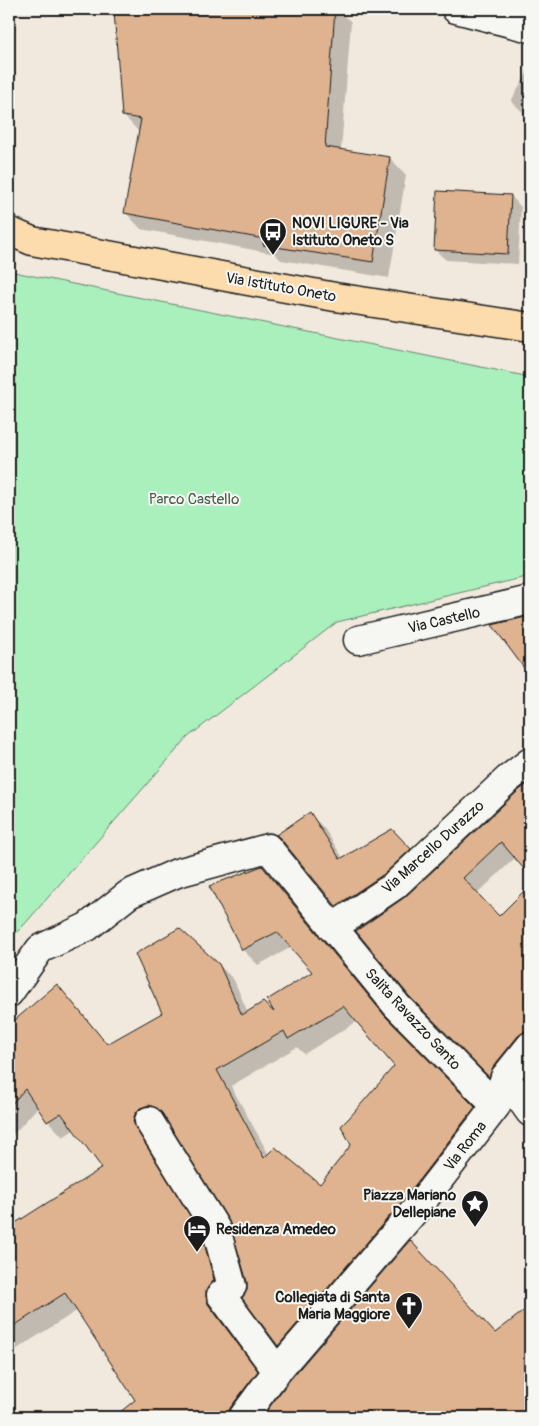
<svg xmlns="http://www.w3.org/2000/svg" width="539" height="1426" viewBox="0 0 539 1426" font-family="Pangolin,sans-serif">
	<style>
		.green { fill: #aaf0bd; stroke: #63866c }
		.shadow { fill: #0003; fill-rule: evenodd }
		.building { fill: #dfb38f; stroke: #1c1c1c; fill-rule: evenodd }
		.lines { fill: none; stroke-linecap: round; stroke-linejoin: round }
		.minor-casing { stroke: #1c1c1c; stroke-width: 31 }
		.major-casing { stroke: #1c1c1c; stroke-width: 31 }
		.minor { stroke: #f6f6f2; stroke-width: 28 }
		.major { stroke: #fcdcac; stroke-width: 28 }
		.labels { text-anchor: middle; stroke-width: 4; stroke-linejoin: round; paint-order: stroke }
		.poi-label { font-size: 15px; font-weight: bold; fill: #1c1c1c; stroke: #f6f6f2; text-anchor: start }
		.street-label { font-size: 15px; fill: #1c1c1c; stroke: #f6f6f2 }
		.park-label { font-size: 15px; fill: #475c4c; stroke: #f6f6f2 }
	</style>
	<rect width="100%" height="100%" fill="#f1e9de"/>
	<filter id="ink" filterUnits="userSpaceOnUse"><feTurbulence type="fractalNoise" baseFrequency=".02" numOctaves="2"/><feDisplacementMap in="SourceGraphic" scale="10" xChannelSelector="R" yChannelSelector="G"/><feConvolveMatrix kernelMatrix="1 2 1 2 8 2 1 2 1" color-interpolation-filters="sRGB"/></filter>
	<g filter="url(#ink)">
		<path class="green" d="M9 271 530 377V576L337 622 188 737 23 926 9 940Z"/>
		<path class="shadow" d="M137 9H337L351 22 341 151 390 158 406 175 389 278 281 260 275 254 141 229 125 212 139 132 123 115 115 12Z
			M515 9H530V11Z
			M530 68V119L511 101Z
			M511 196 521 207 518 264 446 260 435 250Z
			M530 616V674L494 626Z
			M530 783V874L516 857 477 894 499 917 530 887V1055L504 1090 410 995 405 898Z
			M310 814 324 828 343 858 406 845 424 864 351 920 337 906 287 845Z
			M262 867 278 883 400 1033 490 1123 294 1360 279 1345 244 1298 248 1291V1282L230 1220 169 1121 164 1120 272 1387 250 1417H116L137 1401 78 1310 9 1354V1230L104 1169 75 1129 63 1137 48 1121 38 1107 9 1139V1052L46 1023 57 986 72 1001 108 1045 163 1014 218 964 234 980 248 1013 278 1017 314 973 292 947 258 965 243 950 211 887ZM358 1021 396 1066 353 1145 320 1186 269 1155 231 1086 297 1047 304 1054Z
			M410 1242 496 1334 530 1308V1417H264L290 1382Z"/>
		<path class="building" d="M128 9H335L325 147 390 157 373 262 263 245 264 239 124 213 141 119 122 116 114 11Z
			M437 191 511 195 508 254 434 250Z
			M530 616V676L492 625Z
			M530 782V876L501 842 463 878 499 916 530 885V1031L524 1032 518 1036 493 1067 489 1077 409 996 356 931 405 897 518 791Z
			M310 812 340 859 392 829 411 849 384 874 336 906 280 838 276 835Z
			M262 866 385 1016 475 1107 405 1198 278 1346 242 1298 247 1290V1282L229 1221 162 1113 157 1108 149 1105 140 1108 135 1114 133 1121 136 1129 202 1235 214 1280 206 1290V1297L208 1304 258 1371 230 1408 228 1417H114L135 1400 65 1293 9 1329V1227L102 1168 61 1113 47 1122 25 1089 9 1107V1025L57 984 107 1044 162 1013 135 954 179 928 219 964 242 1015 263 1002 274 1012 267 1000 312 972 277 932 242 950 209 886ZM343 1006 394 1066 350 1117 341 1126 351 1145 320 1184 275 1147 264 1158 217 1070 284 1031 288 1039Z
			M410 1240 495 1333 530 1306V1417H262L289 1381Z"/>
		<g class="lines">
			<defs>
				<path id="minor" d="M456 9 530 28
					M358 640 530 600
					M332 928 394 886 508 779 530 762
					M9 993 40 949 87 927 129 894 177 873 268 848 397 1006 496 1106
					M505 1077 530 1112
					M149 1121 216 1229 232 1286 221 1295 277 1371
					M243 1417 277 1371 417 1208 496 1106 505 1077 530 1046"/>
				<path id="major" d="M9 231 32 241 335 297 530 327"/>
			</defs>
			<use href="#minor" class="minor-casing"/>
			<use href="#major" class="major-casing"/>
			<use href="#minor" class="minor"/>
			<use href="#major" class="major"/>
		</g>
	</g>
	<defs>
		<symbol id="bus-pin" viewBox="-11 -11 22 30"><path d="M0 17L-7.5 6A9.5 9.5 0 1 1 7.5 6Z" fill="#1c1c1c" stroke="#f6f6f2"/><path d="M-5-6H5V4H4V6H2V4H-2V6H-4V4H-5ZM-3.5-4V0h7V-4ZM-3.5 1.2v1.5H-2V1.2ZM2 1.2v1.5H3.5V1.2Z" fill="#fff"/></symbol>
		<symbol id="sight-pin" viewBox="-11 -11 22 30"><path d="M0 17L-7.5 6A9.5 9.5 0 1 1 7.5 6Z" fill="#1c1c1c" stroke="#f6f6f2"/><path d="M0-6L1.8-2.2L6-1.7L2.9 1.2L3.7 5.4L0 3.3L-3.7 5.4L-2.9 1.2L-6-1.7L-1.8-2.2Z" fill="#fff"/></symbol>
		<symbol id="hotel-pin" viewBox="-11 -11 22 30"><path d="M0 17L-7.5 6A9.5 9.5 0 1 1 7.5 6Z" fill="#1c1c1c" stroke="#f6f6f2"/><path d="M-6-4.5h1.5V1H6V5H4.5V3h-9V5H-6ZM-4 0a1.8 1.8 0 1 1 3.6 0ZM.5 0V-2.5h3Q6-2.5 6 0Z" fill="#fff"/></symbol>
		<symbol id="church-pin" viewBox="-11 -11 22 30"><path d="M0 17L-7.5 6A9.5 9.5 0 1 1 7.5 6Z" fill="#1c1c1c" stroke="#f6f6f2"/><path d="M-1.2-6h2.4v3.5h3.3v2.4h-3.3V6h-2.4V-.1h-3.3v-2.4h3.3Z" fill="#fff"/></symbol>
	</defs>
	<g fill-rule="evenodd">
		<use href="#bus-pin" x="257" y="216" width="32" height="43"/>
		<use href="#sight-pin" x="459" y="1188" width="32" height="43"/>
		<use href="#hotel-pin" x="181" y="1213" width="32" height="43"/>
		<use href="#church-pin" x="393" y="1290" width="32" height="43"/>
	</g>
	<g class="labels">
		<g class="poi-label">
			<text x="292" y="228">NOVI LIGURE - Via<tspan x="292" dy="17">Istituto Oneto S</tspan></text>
			<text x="456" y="1200" text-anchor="end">Piazza Mariano<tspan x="456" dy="17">Dellepiane</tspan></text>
			<text x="216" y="1234">Residenza Amedeo</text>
			<text x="390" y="1302" text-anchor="end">Collegiata di Santa<tspan x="390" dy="17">Maria Maggiore</tspan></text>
		</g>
		<g class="street-label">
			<text transform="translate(281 287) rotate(10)" y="5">Via Istituto Oneto</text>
			<text transform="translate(444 620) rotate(-13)" y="5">Via Castello</text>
			<text transform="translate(433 847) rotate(-42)" y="5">Via Marcello Durazzo</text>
			<text transform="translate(413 1019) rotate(47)" y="5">Salita Ravazzo Santo</text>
			<text transform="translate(465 1146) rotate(-52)" y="5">Via Roma</text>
		</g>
		<g class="park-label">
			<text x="194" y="504">Parco Castello</text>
		</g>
	</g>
	<rect width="539" height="1426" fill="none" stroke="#f6f6f2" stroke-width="30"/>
	<rect x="15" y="15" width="509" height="1396" fill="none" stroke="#1c1c1c" stroke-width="2" filter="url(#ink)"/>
</svg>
